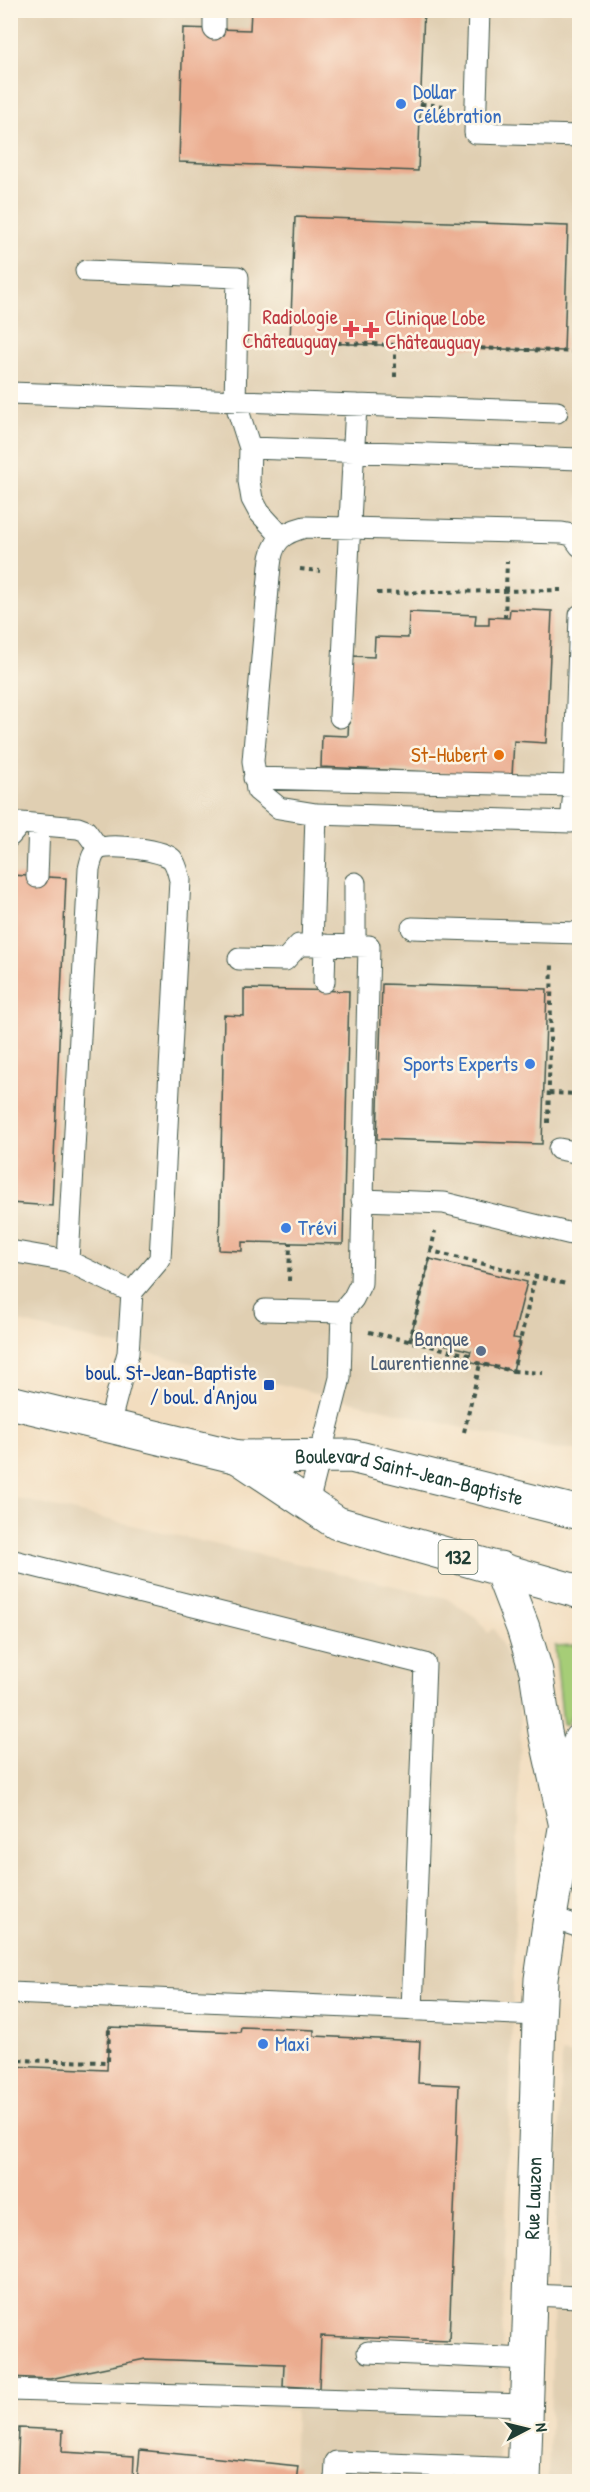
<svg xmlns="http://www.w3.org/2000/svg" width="590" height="2492" viewBox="0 0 590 2492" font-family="'Patrick Hand',sans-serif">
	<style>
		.built { fill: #e0cfb2 }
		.green { fill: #a6cd77; stroke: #628556; stroke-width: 1.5 }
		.building { fill: #ebac8f }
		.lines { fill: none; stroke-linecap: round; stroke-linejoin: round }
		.lane-casing { stroke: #3f5549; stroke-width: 23 }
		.street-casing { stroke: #3f5549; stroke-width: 35 }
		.secondary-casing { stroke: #3f5549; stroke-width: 35 }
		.highway-casing { stroke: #3f5549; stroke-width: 35 }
		.path { stroke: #3f5549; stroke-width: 4; stroke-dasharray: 4.5 4.5; stroke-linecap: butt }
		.lane { stroke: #fff; stroke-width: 21 }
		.street { stroke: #fff; stroke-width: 33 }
		.secondary { stroke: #fff; stroke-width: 33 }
		.highway { stroke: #fff; stroke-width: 33 }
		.shop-dot { fill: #3f7fe0; stroke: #fcf5e5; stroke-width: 2 }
		.health-dot { fill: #e0444e; stroke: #fcf5e5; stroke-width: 2 }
		.food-dot { fill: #e8710a; stroke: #fcf5e5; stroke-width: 2 }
		.service-dot { fill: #5c6f8a; stroke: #fcf5e5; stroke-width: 2 }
		.transit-dot { fill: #1a4fb4; stroke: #fcf5e5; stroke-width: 2 }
		.labels { text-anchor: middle; stroke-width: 5; stroke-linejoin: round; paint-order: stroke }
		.shield { fill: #fcf5e5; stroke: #617469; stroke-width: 1.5 }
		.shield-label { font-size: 20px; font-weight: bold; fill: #1f3d34 }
		.shop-label { font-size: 21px; fill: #366cbe; stroke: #fcf5e5; text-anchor: start }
		.health-label { font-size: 21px; fill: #be3a42; stroke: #fcf5e5; text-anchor: end }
		.food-label { font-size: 21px; fill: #c56008; stroke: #fcf5e5; text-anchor: end }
		.service-label { font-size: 21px; fill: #4e5e75; stroke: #fcf5e5; text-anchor: end }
		.transit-label { font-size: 21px; fill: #164399; stroke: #fcf5e5; text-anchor: end }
		.street-label { font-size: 21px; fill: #1f3d34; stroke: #fcf5e5 }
	</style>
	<rect width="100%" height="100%" fill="#fcf5e5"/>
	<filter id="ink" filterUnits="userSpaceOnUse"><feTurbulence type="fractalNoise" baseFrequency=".0167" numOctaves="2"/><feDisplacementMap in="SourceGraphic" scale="12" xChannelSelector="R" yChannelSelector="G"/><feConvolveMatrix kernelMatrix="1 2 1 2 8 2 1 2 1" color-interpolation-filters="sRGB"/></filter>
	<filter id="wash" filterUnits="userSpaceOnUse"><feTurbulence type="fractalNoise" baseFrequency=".008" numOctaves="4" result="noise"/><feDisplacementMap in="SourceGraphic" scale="24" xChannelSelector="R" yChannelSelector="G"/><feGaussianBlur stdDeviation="1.35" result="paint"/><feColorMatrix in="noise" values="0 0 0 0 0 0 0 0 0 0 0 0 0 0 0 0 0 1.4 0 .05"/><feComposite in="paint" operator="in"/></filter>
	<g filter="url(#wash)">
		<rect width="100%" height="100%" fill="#f2ddbf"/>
		<path class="built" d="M11 11H579V1450H555L11 1320Z
			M11 1497 446 1598 477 1618 488 1633 494 1628 501 1642 510 1665 518 1699 521 1727 498 2481H293L295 2410 11 2398Z
			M579 1980V2481L548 2482 562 2053 571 2055 573 2019Z"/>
		<path class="green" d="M577 1645C583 1677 578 1694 568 1724H563L555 1646Z"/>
		<g id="blocks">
			<path class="building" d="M251 10H424L418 171 179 162 183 28 250 30Z
				M295 217 568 226 564 351 290 342Z
				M510 609 552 611 546 743 514 741 512 776 321 767 322 735 348 736 352 656 374 657 375 637 408 638 409 612 476 615 475 625H489V617L509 618Z
				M10 875 66 878 52 1206 10 1203Z
				M382 984 547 989 542 1144 377 1139Z
				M244 989 349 991 343 1244 242 1242V1251L219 1250 224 1015 244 1016Z
				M430 1259 527 1282 513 1338 520 1339 513 1371 468 1361 471 1351 411 1336Z
				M109 2027 240 2032 241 2027 270 2028 314 2030V2036L420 2041 418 2083 459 2085 449 2341 321 2336 319 2388 283 2386 284 2364 145 2359 50 2379 10 2377V2066L107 2070Z
				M19 2428 63 2430 62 2452 134 2456 133 2482 17 2480Z
				M140 2450 298 2466 296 2482H137Z"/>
		</g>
	</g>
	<g filter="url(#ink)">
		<use href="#blocks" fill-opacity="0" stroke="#3f5549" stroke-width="1.5"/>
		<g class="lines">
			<defs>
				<path id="lane" d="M479 10 475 133 580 136
					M214 29V10
					M86 271 238 277 235 401 250 448 249 481 252 499 259 512 281 536
					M10 393 557 412
					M250 448 580 459
					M580 546 572 535 562 533 305 527C282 533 272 541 270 566L253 761 257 790 279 808 316 814 571 822 574 792 580 615
					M340 717 356 405
					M254 778 574 786
					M316 814 312 945 369 946 361 1283 353 1299 342 1312
					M10 836 21 823 78 828 86 831 99 849
					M37 877 39 825
					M412 928 580 933
					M355 945V883
					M239 959 285 960 299 945H312
					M324 982 325 945
					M559 1149 580 1153
					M362 1200 444 1203 580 1236
					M10 1251 68 1261 132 1292
					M68 1261 89 869C91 861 92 853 99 849 110 843 164 850 172 859 177 865 178 873 180 880L160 1259 132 1292 128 1353 109 1425
					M265 1310 342 1312 340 1378 308 1503
					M10 1560 425 1664 412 2010
					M550 1917 580 1927
					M10 1993 540 2015
					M530 2295 580 2297
					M368 2352 527 2359
					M10 2390 526 2405
					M335 2482 336 2462 524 2469"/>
				<g id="street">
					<path id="s1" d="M524 2482 539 2021 541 1979 550 1917"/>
				</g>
				<path id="secondary" d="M500 1568 523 1628 536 1671 545 1732 565 1822
					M550 1917 580 1740"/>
				<g id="highway">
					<path id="s2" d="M10 1402 238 1457 351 1456 580 1513"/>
					<path d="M238 1457 337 1523 580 1592"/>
				</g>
			</defs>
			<use href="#lane" class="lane-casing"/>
			<use href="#street" class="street-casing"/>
			<use href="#secondary" class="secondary-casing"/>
			<use href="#highway" class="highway-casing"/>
			<path class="path" d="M421 104 447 106
				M265 340 580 352
				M395 377V345
				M300 569 320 571
				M377 593 561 590
				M505 618 507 561
				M549 1093 580 1094
				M548 1123 552 962
				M431 1251 435 1231
				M289 1281 290 1243
				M369 1332 469 1355 468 1361 513 1371 535 1277
				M410 1341 431 1251 566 1284
				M513 1371 543 1373
				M464 1432 480 1364
				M10 2060 108 2062 109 2028"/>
			<use href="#lane" class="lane"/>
			<use href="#street" class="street"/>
			<use href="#secondary" class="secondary"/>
			<use href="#highway" class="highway"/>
		</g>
	</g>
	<g class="shop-dot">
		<circle cx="401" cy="104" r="6"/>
		<circle cx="530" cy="1064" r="6"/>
		<circle cx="286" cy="1228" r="6"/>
		<circle cx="263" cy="2044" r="6"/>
	</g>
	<g class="health-dot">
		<path d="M348 320h6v6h6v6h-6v6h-6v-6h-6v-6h6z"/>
		<path d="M368 321h6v6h6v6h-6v6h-6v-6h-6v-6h6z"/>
	</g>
	<circle class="food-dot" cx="499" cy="755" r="6"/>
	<circle class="service-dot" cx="481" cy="1351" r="6"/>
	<rect class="transit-dot" x="263" y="1379" width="12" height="12" rx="3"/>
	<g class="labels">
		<rect class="shield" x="438.5" y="1540" width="39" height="34" rx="4.5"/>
		<g class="shield-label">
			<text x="458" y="1564">132</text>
		</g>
		<g class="shop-label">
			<text x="413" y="99">Dollar<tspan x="413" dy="24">Célébration</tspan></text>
			<text x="518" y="1071" text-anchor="end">Sports Experts</text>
			<text x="298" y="1235">Trévi</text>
			<text x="275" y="2051">Maxi</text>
		</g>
		<g class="health-label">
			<text x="338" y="324">Radiologie<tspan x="338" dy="24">Châteauguay</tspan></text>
			<text x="385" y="325" text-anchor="start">Clinique Lobe<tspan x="385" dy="24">Châteauguay</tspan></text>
		</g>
		<g class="food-label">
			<text x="487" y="762">St-Hubert</text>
		</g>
		<g class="service-label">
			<text x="469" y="1346">Banque<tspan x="469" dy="24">Laurentienne</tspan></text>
		</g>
		<g class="transit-label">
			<text x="257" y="1380">boul. St-Jean-Baptiste<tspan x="257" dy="24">/ boul. d'Anjou</tspan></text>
		</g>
		<g class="street-label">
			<text dy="7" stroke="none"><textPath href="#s2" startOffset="408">Boulevard Saint-Jean-Baptiste</textPath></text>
			<text dy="7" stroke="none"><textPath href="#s1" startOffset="284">Rue Lauzon</textPath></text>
		</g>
	</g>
	<rect width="590" height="2492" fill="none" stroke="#fcf5e5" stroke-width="36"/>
	<g transform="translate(527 2429) rotate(83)" stroke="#fcf5e5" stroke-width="4.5" paint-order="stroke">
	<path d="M0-4.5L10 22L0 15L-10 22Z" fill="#1f3d34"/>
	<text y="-9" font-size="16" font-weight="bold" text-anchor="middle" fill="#1f3d34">N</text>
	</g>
</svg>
